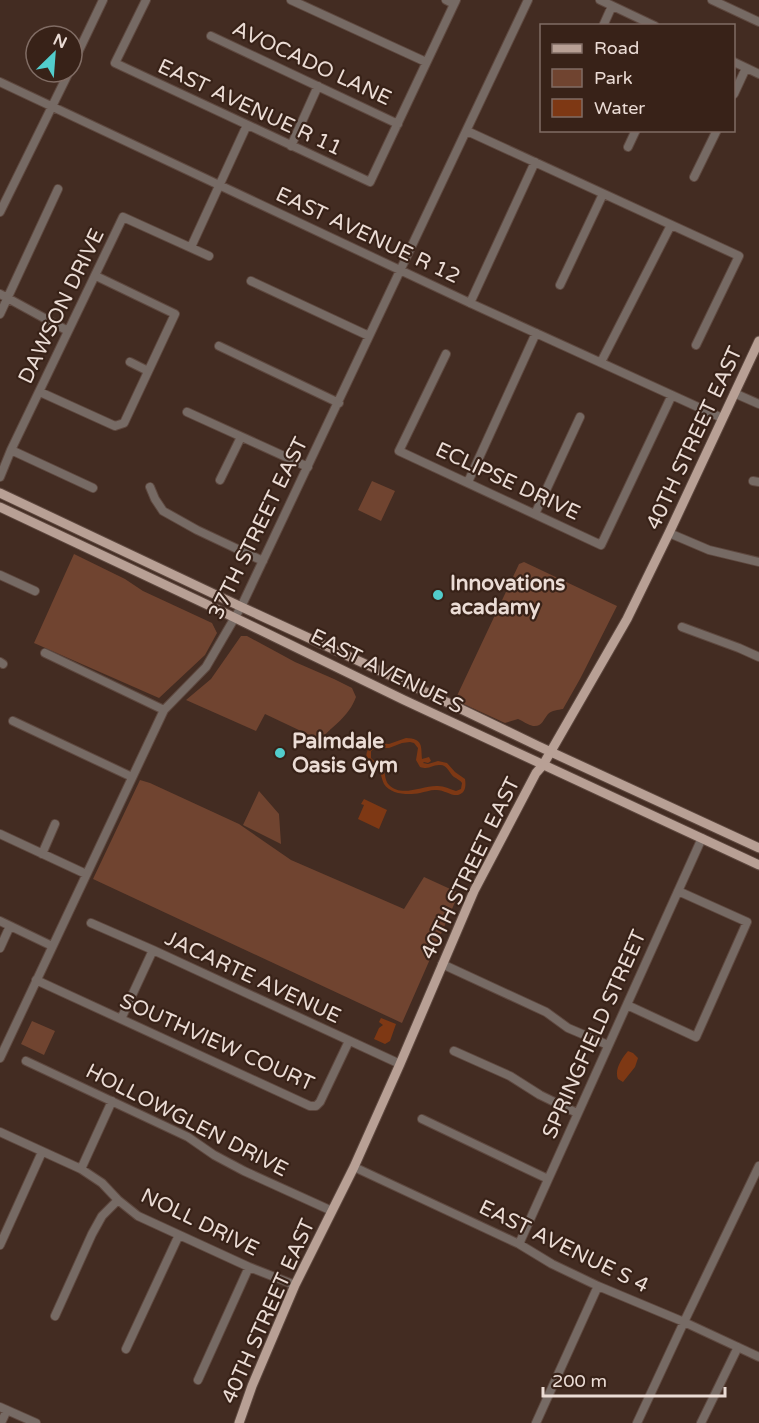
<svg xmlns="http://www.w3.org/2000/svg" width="759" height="1423" viewBox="0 0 759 1423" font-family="'Varela Round',sans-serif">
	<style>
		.green { fill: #704430 }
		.water { fill: #7e3814; fill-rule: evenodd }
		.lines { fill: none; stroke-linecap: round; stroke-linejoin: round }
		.minor-casing { stroke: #5e483f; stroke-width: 10 }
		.major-casing { stroke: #5e483f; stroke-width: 11 }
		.minor { stroke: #766a64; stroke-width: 8 }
		.major { stroke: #b8a095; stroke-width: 9 }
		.poi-dot { fill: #52cdcc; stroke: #382218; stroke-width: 2 }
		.labels { text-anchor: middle; stroke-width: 4.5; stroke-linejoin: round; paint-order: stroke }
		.street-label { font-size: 21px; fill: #ebdcd5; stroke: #382218 }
		.poi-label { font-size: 21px; font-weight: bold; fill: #ebdcd5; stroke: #382218; text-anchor: start }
	</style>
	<rect width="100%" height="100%" fill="#432c22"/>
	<path class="green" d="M372 481 395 491 381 521 358 510Z
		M74 554 125 579 143 591 212 623 217 633 205 655 159 698 34 643Z
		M524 562 617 606 580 679 563 709C558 710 552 710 548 714 543 720 542 727 533 726 528 725 523 721 518 719L505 723 455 700 519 564Z
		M241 636H247L295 662 334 679 352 688 356 697C348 718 334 724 320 740L265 714 256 731 186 700 211 679Z
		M140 780 150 783 239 824 291 860 404 909 424 877 459 893 402 1023 93 879Z
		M259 791 279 814 281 844 243 825Z
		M32 1021 55 1031 44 1055 21 1044Z"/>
	<path class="water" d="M406 738C423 739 421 745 422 759L429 757 431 761 428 763 424 762 423 763 428 764 438 761 447 763 455 772 465 779C466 785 466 793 458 795 451 796 443 789 435 790 430 790 425 792 420 793 409 795 391 795 384 784 382 780 381 775 380 770 377 768 374 767 371 764 360 754 371 744 380 739L381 741 378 743 389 744ZM410 742 414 743 418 748 416 760 420 767C430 770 431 765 439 765 447 764 449 773 454 777 457 779 460 780 462 783L461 789 456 791C450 789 444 786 438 786 423 785 402 798 389 785 384 780 386 772 382 767 379 763 374 762 371 758V751L375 748H389L402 743Z
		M364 799 387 810 379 829 358 819 364 805 361 804Z
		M381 1018 396 1024 390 1041 385 1044 374 1039 379 1028 383 1025 379 1022Z
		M628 1051 633 1053 638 1058 635 1067 623 1082 618 1079C614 1070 622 1058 628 1051Z"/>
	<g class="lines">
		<defs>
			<path id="minor" d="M146 0 115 63 370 182 456 0
				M291 0 426 62
				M446 0 454 4
				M600 0 655 26
				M712 0 759 22
				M603 26 612 6
				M211 36 398 124
				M734 62 759 74
				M72 65 103 0
				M0 82 470 303 722 418
				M734 94 746 68
				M467 131 739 256 696 345
				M291 146 318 86
				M628 147 636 130
				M694 177 717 130
				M0 212 69 72
				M191 247 247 125
				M251 281 369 336
				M560 285 603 194
				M0 294 68 331
				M470 303 535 162
				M0 314 58 189
				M219 346 339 403
				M446 354 399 451 601 545 672 395
				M130 362 148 371
				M601 362 671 225
				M40 392 115 426 124 423 175 314 96 276
				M734 393 759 404
				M187 412 308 467
				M11 450 93 488
				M0 477 11 450 123 217 209 256
				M220 480 241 437
				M753 481 759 482
				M468 482 536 333
				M150 487 155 499 163 511 197 530 263 561
				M535 514 580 417
				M669 533 709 550 759 562
				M0 575 35 591
				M682 627 739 648 759 657
				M45 653 164 710
				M0 662 3 664
				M13 721 132 777
				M0 834 86 874
				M42 854 55 824
				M0 921 52 946
				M91 923 153 950 400 1064
				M0 948 10 926
				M442 964 546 1012 568 1028 608 1045
				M36 980 310 1106H316L320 1102 349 1041
				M627 1005 696 1037 747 922 678 891
				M121 1019 153 950
				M454 1051 510 1076 540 1095 577 1113
				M0 1058 164 710 206 667 241 607 528 0
				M26 1061 188 1137 214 1155 244 1171 332 1211
				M422 1119 548 1179
				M0 1132 81 1169 102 1183 118 1200 138 1216 249 1267 295 1285
				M354 1167 519 1244 552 1264 598 1286 684 1322 759 1357
				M81 1169 112 1101
				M519 1244 702 838
				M0 1245 42 1152
				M55 1316 92 1234 102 1216 118 1200
				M126 1349 179 1235
				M198 1380 249 1267
				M0 1407 36 1423
				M1 1423 7 1410
				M536 1423 598 1286
				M637 1423 684 1322 759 1166
				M701 1423 738 1347"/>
			<path id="major" d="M0 493 233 603 413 686 538 746 759 848
				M0 507 227 614 404 700 759 865
				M239 1423 252 1386 295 1285 354 1167 400 1064 474 891 536 773 543 765 627 619 669 533 759 341"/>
		</defs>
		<use href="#minor" class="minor-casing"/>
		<use href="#major" class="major-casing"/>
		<use href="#minor" class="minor"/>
		<use href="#major" class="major"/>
	</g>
	<g class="poi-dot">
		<circle cx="438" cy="595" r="6"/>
		<circle cx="280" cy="753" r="6"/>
	</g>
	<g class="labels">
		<g class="street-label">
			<text transform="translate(312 63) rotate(25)" y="7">AVOCADO LANE</text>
			<text transform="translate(250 107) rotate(25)" y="7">EAST AVENUE R 11</text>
			<text transform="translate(368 235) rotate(25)" y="7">EAST AVENUE R 12</text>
			<text transform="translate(61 306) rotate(-64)" y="7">DAWSON DRIVE</text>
			<text transform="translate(694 438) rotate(-65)" y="7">40TH STREET EAST</text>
			<text transform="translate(508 481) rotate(25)" y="7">ECLIPSE DRIVE</text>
			<text transform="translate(258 528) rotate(-64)" y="7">37TH STREET EAST</text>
			<text transform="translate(387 671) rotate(26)" y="7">EAST AVENUE S</text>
			<text transform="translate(470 868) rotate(-64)" y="7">40TH STREET EAST</text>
			<text transform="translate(253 977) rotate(25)" y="7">JACARTE AVENUE</text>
			<text transform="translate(594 1034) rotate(-66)" y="7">SPRINGFIELD STREET</text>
			<text transform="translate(217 1042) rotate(24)" y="7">SOUTHVIEW COURT</text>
			<text transform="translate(187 1120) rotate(27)" y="7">HOLLOWGLEN DRIVE</text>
			<text transform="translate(200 1222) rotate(26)" y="7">NOLL DRIVE</text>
			<text transform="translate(564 1246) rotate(26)" y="7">EAST AVENUE S 4</text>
			<text transform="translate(268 1311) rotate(-66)" y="7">40TH STREET EAST</text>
		</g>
		<g class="poi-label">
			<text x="450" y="590">Innovations<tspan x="450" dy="24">acadamy</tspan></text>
			<text x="292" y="748">Palmdale<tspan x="292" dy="24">Oasis Gym</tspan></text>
		</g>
	</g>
	<rect x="540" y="24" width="195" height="108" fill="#382218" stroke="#806c64" stroke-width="1.5"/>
	<rect x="552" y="44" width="30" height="9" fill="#b8a095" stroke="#806c64" stroke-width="1.5"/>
	<text x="594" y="54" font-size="18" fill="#ebdcd5">Road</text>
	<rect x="552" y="69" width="30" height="18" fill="#704430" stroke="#806c64" stroke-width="1.5"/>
	<text x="594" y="84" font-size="18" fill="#ebdcd5">Park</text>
	<rect x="552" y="99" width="30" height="18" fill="#7e3814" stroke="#806c64" stroke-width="1.5"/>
	<text x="594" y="114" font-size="18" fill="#ebdcd5">Water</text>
	<g transform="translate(54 54) rotate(25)"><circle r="28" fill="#382218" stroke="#806c64" stroke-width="1.5"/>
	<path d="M0-4.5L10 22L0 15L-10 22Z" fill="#52cdcc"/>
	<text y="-9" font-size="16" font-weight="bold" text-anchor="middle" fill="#ebdcd5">N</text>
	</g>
	<path d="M543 1387v9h182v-9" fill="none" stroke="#ebdcd5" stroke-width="3"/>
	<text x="552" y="1387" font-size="18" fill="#ebdcd5" stroke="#382218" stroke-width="4.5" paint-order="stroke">200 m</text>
</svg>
